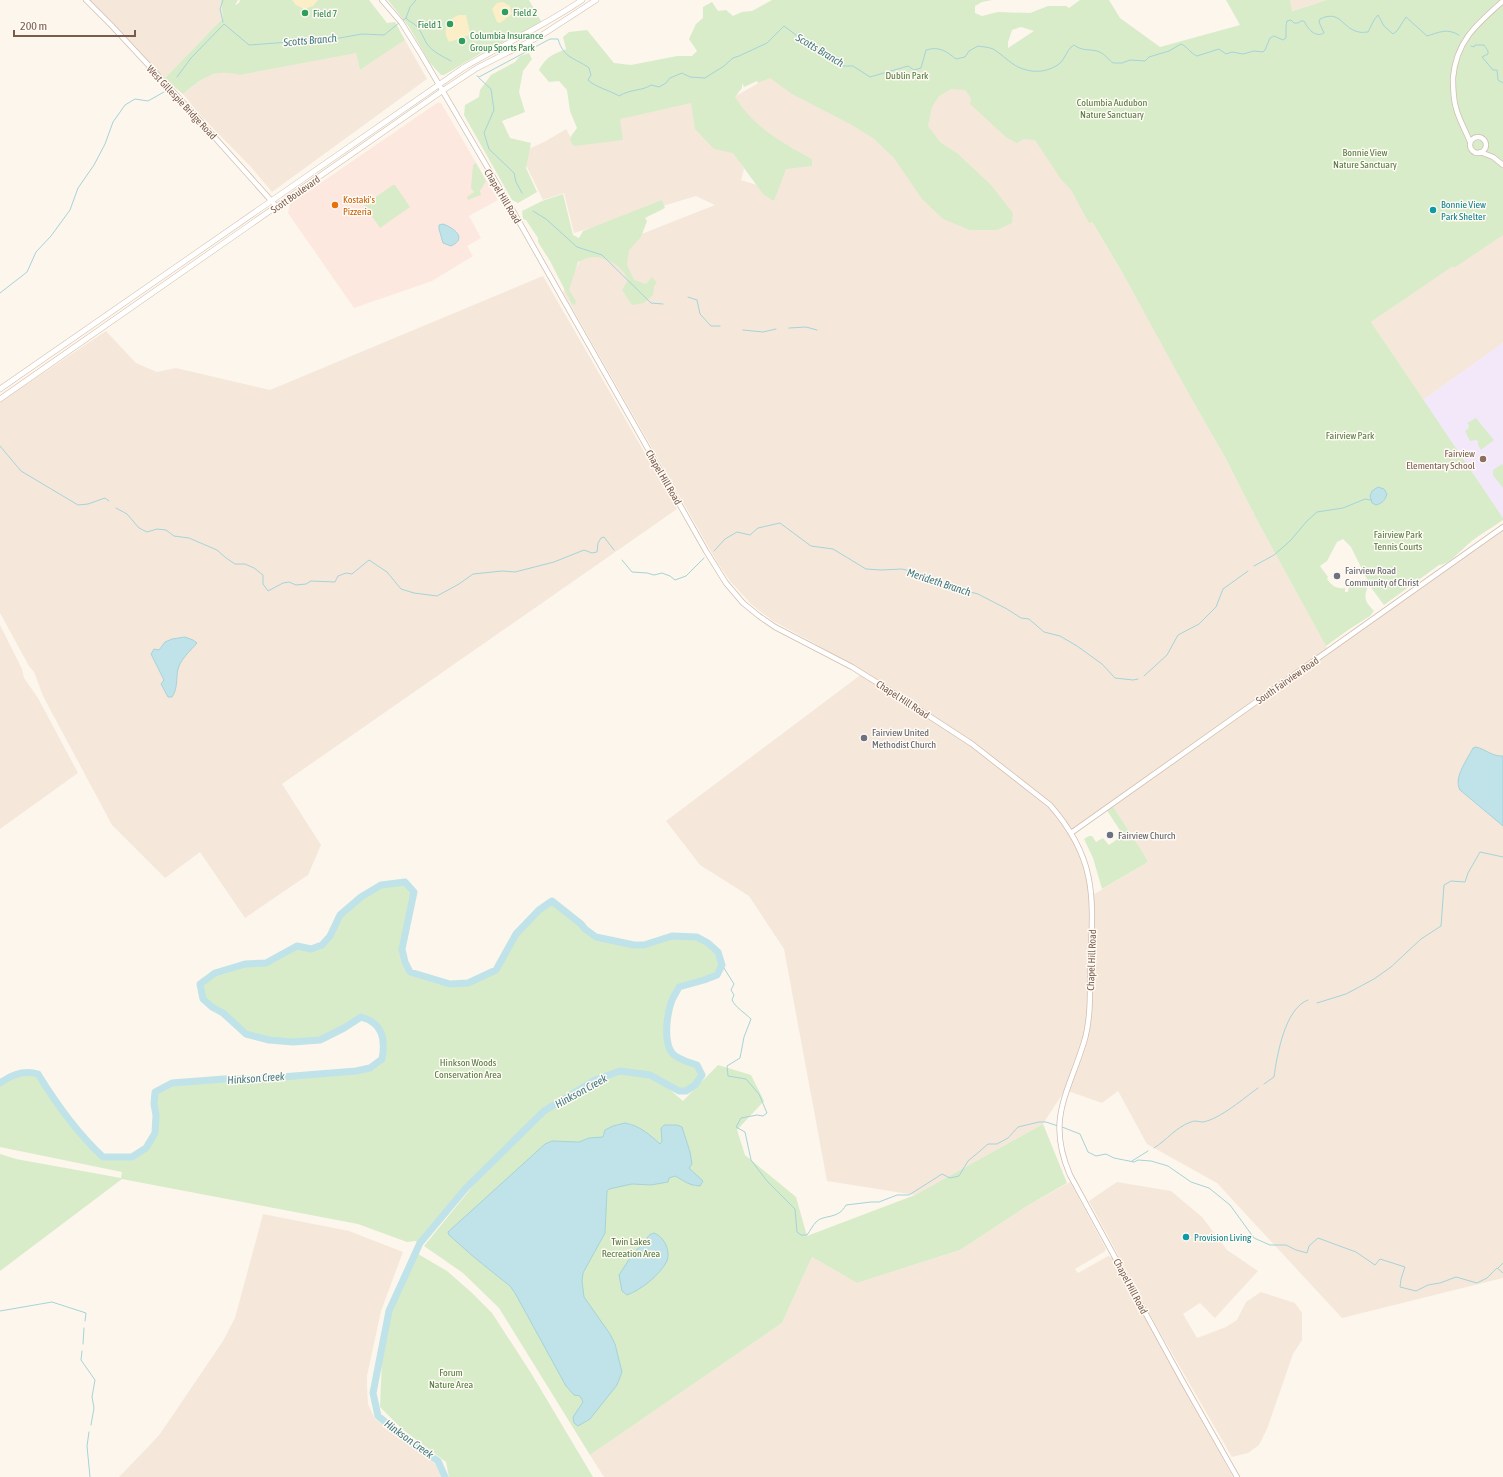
<svg xmlns="http://www.w3.org/2000/svg" width="1503" height="1477" viewBox="0 0 1503 1477" font-family="'Asap Condensed',sans-serif">
	<style>
		.residential { fill: #f5e8da; fill-rule: evenodd }
		.commercial { fill: #fde8e0 }
		.education { fill: #f3e8fa }
		.green { fill: #d8ecc9; fill-rule: evenodd }
		.sand { fill: #fcefc7 }
		.water { fill: #bfe3e8; stroke: #a5d3da }
		.lines { fill: none; stroke-linecap: round; stroke-linejoin: round }
		.stream { stroke: #a5d3da; stroke-width: 1 }
		.river { stroke: #bfe3e8; stroke-width: 7 }
		.tertiary-casing { stroke: #d1beb0; stroke-width: 6 }
		.secondary-casing { stroke: #d6c0b0; stroke-width: 6 }
		.tertiary { stroke: #fff; stroke-width: 4.5 }
		.secondary { stroke: #fff; stroke-width: 5 }
		.leisure-dot { fill: #2e9e5b; stroke: #fffaf3; stroke-width: 1.5 }
		.food-dot { fill: #e8710a; stroke: #fffaf3; stroke-width: 1.5 }
		.culture-dot { fill: #0f9aa8; stroke: #fffaf3; stroke-width: 1.5 }
		.education-dot { fill: #8d6e63; stroke: #fffaf3; stroke-width: 1.5 }
		.worship-dot { fill: #6b7280; stroke: #fffaf3; stroke-width: 1.5 }
		.labels { text-anchor: middle; stroke-width: 3; stroke-linejoin: round; paint-order: stroke }
		.leisure-label { font-size: 10px; fill: #27864d; stroke: #fffaf3; text-anchor: start }
		.park-label { font-size: 10px; fill: #537a41; stroke: #fffaf3 }
		.street-label { font-size: 10px; fill: #7a5c4d; stroke: #fffaf3 }
		.food-label { font-size: 10px; fill: #c56008; stroke: #fffaf3; text-anchor: start }
		.culture-label { font-size: 10px; fill: #0d838f; stroke: #fffaf3; text-anchor: start }
		.education-label { font-size: 10px; fill: #785e54; stroke: #fffaf3; text-anchor: end }
		.worship-label { font-size: 10px; fill: #5b616d; stroke: #fffaf3; text-anchor: start }
		.water-label { font-size: 11px; font-style: italic; fill: #437c86; stroke: #fffaf3 }
	</style>
	<rect width="100%" height="100%" fill="#fdf6ec"/>
	<path class="residential" d="M87 0H221L223 18 164 79Z
		M1290 0H1327L1291 11Z
		M405 40 427 79 272 192 251 167 199 114 183 94 207 76 226 71 240 75 356 52 360 70Z
		M780 71 926 127 929 106 937 95 951 87 1004 78 1122 272 1226 459 1258 522 1329 651 1503 530V1278L1342 1318 1217 1183 1147 1144 1118 1091 1102 1103 1065 1090 1043 1124 915 1195 827 1181 784 949 749 896 700 865 666 821 863 673 812 642 773 621 752 605 730 581 717 562 563 292 580 261 591 256 628 248 639 235 715 205 696 196 574 233 564 193 543 200 520 153 546 141 566 129 575 145 618 117 694 100 735 151 744 169 741 180 773 190 756 126 732 98ZM1112 805 1148 862 1091 896 1086 871 1071 833Z
		M1503 231V343L1423 400 1371 322Z
		M543 276 677 509 282 784 321 845 308 875 245 918 200 852 165 878 112 825 43 696 34 672 29 666 0 613V402L106 331 136 363 157 372 176 368 270 390Z
		M0 625 22 669 24 678 38 698 78 773 0 829Z
		M1070 1182 1106 1249 1104 1252 1075 1269 1078 1273 1108 1256 1113 1258 1233 1477H604L590 1455 782 1323 812 1257 857 1283 960 1250 1027 1206Z
		M1117 1182 1171 1191 1202 1217 1227 1250 1258 1271 1215 1318 1200 1303 1183 1314 1197 1338 1226 1327 1237 1320 1246 1302 1261 1292 1295 1303 1302 1313V1340L1293 1354 1267 1429 1259 1445 1248 1453 1232 1457 1158 1329 1089 1201Z
		M263 1214 349 1231 403 1252 381 1311 367 1376V1386L368 1404 375 1419 429 1458 436 1465 441 1477H119L149 1446 160 1434 223 1341 235 1318Z"/>
	<path class="commercial" d="M437 103H441L498 200 469 216 481 238 467 246 473 256 432 281 354 308 288 213 290 204Z"/>
	<path class="education" d="M1503 343V518L1423 400Z"/>
	<path class="green" d="M221 0H238L235 5 239 3 240 0H369L387 23 395 22 405 40 360 70 356 53 240 75C212 68 204 78 183 94L164 79 223 18Z
		M388 0H529L542 23 483 52 444 75H441L430 63 409 27Z
		M772 0H992L982 2 975 6V13L982 16 998 12 1030 13 1048 6H1066L1069 8 1080 0H1109L1120 18 1160 47 1240 25 1226 0H1290L1292 11 1327 0H1503V235L1454 268 1453 266 1371 322 1503 518V520C1490 529 1475 537 1464 548 1458 553 1448 565 1439 565L1384 605 1372 589 1351 547 1343 539 1337 542 1327 561 1320 566 1328 577 1327 579C1332 586 1336 589 1345 588V592H1348L1349 586 1365 584 1367 589C1363 600 1367 603 1374 611L1370 616 1348 630 1326 646 1258 522 1226 459 1184 385 1122 272 1092 222 1089 223 1071 190 1060 178 1035 140 1024 139 1017 143 1007 138 970 104 971 98 965 90 951 89 939 96 932 107 928 126 940 142 958 154 991 185 1013 213 1012 223 997 230H970L943 219 922 199 894 158 873 138 850 124 792 94 770 78 758 83 757 81 744 87 742 83V88L735 97C754 127 781 142 812 159V166L786 169 774 201 763 194 733 153 714 149 695 129 691 103 620 119 623 140 574 146C567 139 572 135 577 128L570 111 567 90 559 81 549 82 539 70C547 56 552 55 566 49L563 37 569 32 587 30 614 63 631 65 677 56H692L697 51 689 39 696 24 703 18V7L712 2 718 11 726 10 733 16 742 12 752 11ZM1021 27 1034 31 1008 48V42L1012 30Z
		M529 53 532 59 523 71 519 92 525 112 502 121 510 138 531 143 526 168 537 192 518 203 512 200 464 115 465 105 479 97 480 90 491 75 515 62 520 56Z
		M476 163 486 181 480 191 481 195 468 200 467 197 474 192 471 188 473 165Z
		M393 185H395L410 207 380 228 364 205Z
		M563 194 573 235 579 238 583 231 662 200 665 208 645 218 647 221 641 237 629 250 627 265 634 280 646 284 652 277 657 283 654 286 653 295 644 303 632 305 622 290 628 280C624 268 607 256 593 257 588 257 583 260 578 262L569 290 576 301 575 305 572 304 550 261 538 242V238L526 220 523 219 522 211 542 201Z
		M1476 418 1494 440 1481 450 1478 445V441L1476 440 1470 441 1465 431 1468 429 1469 425 1467 423Z
		M1502 464 1503 466V488L1493 475V470Z
		M1112 805 1143 853 1148 862 1102 889 1093 858 1084 839 1089 836H1092L1096 842 1103 838 1109 845 1123 835 1106 809Z
		M405 882 414 892 402 949 405 962 410 972 450 984 468 983 496 970 516 934 539 910 552 901 581 924 585 929 596 937 634 945H644L672 936 697 937 708 943 718 952 722 965 717 975 704 980 679 987C677 991 674 996 672 1000 667 1013 663 1041 672 1053 678 1060 689 1062 697 1065L702 1075C677 1111 669 1074 641 1074L661 1082 683 1101 718 1065 751 1075 764 1101 737 1130 745 1155 796 1197 807 1236 915 1195 1043 1124 1067 1183 1027 1206 960 1250 857 1283 812 1257 782 1323 590 1455 499 1308 463 1273 424 1246 490 1165 466 1188 420 1243 415 1241 407 1242 358 1224 122 1179 0 1271V1154L16 1159 121 1178 122 1172 0 1147V1083C11 1075 24 1070 38 1074 57 1105 77 1133 103 1157 127 1160 148 1156 155 1132 158 1123 154 1113 154 1104 153 1100 155 1096 155 1092L172 1083 224 1079H257L356 1071 370 1068 382 1059C386 1038 382 1023 361 1017L344 1028 320 1040 293 1042 269 1040 246 1034 223 1013 212 1007 203 999 200 984 215 972 232 968 236 965 266 963 297 946 311 949 322 945 330 936 340 915 361 897 381 885ZM555 1105 506 1150 507 1148 544 1111Z
		M418 1254 447 1271 471 1292 492 1313 531 1373 593 1477H449L446 1462 402 1429 380 1407 382 1360 392 1305Z"/>
	<path class="sand" d="M292 0H318L313 6 304 9 296 5Z
		M503 2 510 6 512 14 500 23 497 22 492 9 497 3Z
		M459 15H466L470 33 469 35 449 42C442 30 446 20 459 15Z"/>
	<path class="water" d="M443 224C454 228 468 238 451 246L443 243 439 229V225Z
		M1378 487 1384 489 1387 494C1385 500 1383 503 1376 505L1372 503 1370 496 1372 491Z
		M185 637 193 640 197 643C191 650 183 657 179 666 175 676 179 687 172 697H168L161 684 164 680 151 654 154 649 159 650 165 642 172 639Z
		M1476 747C1485 749 1493 757 1503 756V826L1460 790C1453 778 1467 760 1473 748Z
		M625 1123C640 1126 649 1134 660 1144L662 1141 661 1128 664 1125H677L682 1127 690 1152 692 1164 689 1168 703 1181 700 1186C687 1185 685 1181 675 1176L669 1178 668 1182 651 1185 632 1184 609 1189 607 1191 605 1233 583 1273 582 1281 584 1297 610 1334 615 1344 622 1372 617 1385 590 1419 578 1426 574 1423 573 1417 583 1402 580 1396 574 1395 566 1386 515 1293 510 1286 475 1258 449 1235 448 1232 545 1144 552 1141 579 1142 589 1138 603 1137 605 1130 613 1126Z
		M654 1233C659 1235 663 1239 665 1243 668 1249 669 1255 667 1261 660 1275 641 1290 627 1295L622 1291 619 1275 634 1252 647 1241C647 1236 650 1234 654 1233Z"/>
	<g class="lines">
		<path class="stream" d="M223 0 220 9 223 22
			M406 18 410 7 416 0
			M402 21 406 18C409 22 415 23 418 28 422 33 424 39 427 44 433 52 442 56 451 61
			M1471 46 1474 47 1475 45H1484L1488 51V54L1482 57 1493 70H1497L1498 80 1503 83
			M477 76 479 77 550 39H558C564 59 574 57 589 68L591 75 588 80C595 87 609 90 619 96 630 89 643 91 651 85L659 87 666 83 670 78 682 73 690 77 705 78 724 66 733 58 739 56 767 43 784 26 796 35 799 39 806 41 817 48 826 52 834 60 843 66H853L870 77 908 66 914 70 921 68 926 50C939 46 946 51 956 59L965 57 969 51 978 46C983 47 989 47 993 49 1000 53 1007 60 1013 64 1025 72 1041 74 1054 67 1066 62 1065 50 1074 45 1082 51 1088 49 1097 51 1104 53 1108 59 1113 63H1122L1130 60 1145 61 1149 57 1169 51 1181 44C1189 48 1190 53 1197 56L1219 49 1226 54 1232 52 1243 54 1254 51 1263 52 1265 50 1270 38 1274 36 1283 40 1286 38V26L1287 21 1291 20 1294 23H1298L1301 21H1304C1308 29 1315 38 1324 33L1319 22 1320 19C1341 9 1342 29 1359 32 1362 33 1365 32 1368 32L1374 20 1378 15 1384 26 1393 34 1397 31 1406 17 1427 36C1440 32 1447 28 1459 35
			M177 77 191 58 224 24 249 45 303 41H323L362 34 384 35 399 23
			M479 78 491 89 494 110 484 133 489 149 514 173 516 182 522 193
			M533 211 546 219 577 247 602 255 651 303 663 304
			M0 293 27 272 36 252 51 236 70 210 78 188 94 165 105 144 113 122 125 105 135 99 148 101 164 92
			M688 297 697 300 700 314 711 326H720
			M789 328 806 327 817 330
			M743 330 763 332 776 329
			M0 446 21 471 78 505 88 504 105 498 109 501
			M116 508 127 514 139 528 147 532 157 529 166 530 174 536 189 538 217 550 226 558 235 564H245L254 568 263 575V584L268 591 283 583 289 582 296 585 306 584 311 581 335 582 338 576 346 573 352 574 369 560 387 572 401 589 414 593 437 596 459 584 473 574 502 571 515 572 554 562 584 550 592 553 597 552 598 543 601 538 604 537 614 550
			M714 551 725 539 737 532 750 535 758 528 780 523 811 546 833 549 866 569 881 570 902 569 926 575 955 588 978 594 1007 609 1021 618 1029 619 1044 632 1060 636 1077 646 1102 664 1115 678 1133 680 1138 679
			M622 560 632 572 647 573 654 575 662 573 670 576 675 580 686 576 704 558
			M1254 566 1274 555 1290 541 1307 521 1317 512 1343 508 1365 499 1371 500
			M1144 676 1167 655 1178 635 1199 624 1216 607 1223 589 1248 571
			M722 965 734 984 731 990 734 995 732 1000C736 1008 744 1012 751 1019L744 1037 740 1058 727 1066 728 1076 746 1079 759 1094 767 1113 763 1116 757 1115 741 1118 736 1127 745 1132 751 1160 767 1181 795 1209 797 1232 801 1235H807C810 1231 813 1225 816 1222 824 1214 838 1220 846 1205L871 1202H879L897 1195H909L942 1174 950 1178 959 1176 968 1161 980 1151 988 1144H997L1008 1138 1018 1127 1039 1122H1046L1058 1126
			M1317 1003 1346 994 1374 979 1391 967 1421 939 1441 926 1444 885 1451 881 1465 882 1468 873 1480 852 1503 857
			M1264 1084 1274 1077C1277 1055 1285 1008 1308 1000
			M1062 1127 1080 1134 1088 1152 1096 1156 1106 1154 1114 1158 1134 1162 1138 1160 1151 1161 1168 1166 1191 1182 1209 1188 1230 1205 1254 1238 1270 1245H1286L1296 1250 1307 1253 1309 1246 1318 1238 1356 1252 1375 1265 1380 1259 1405 1267 1401 1279 1400 1287 1416 1291 1428 1285 1440 1283 1456 1277 1477 1283 1487 1278 1497 1268 1503 1273
			M1154 1148C1167 1140 1176 1127 1191 1122 1195 1120 1199 1122 1203 1122 1220 1119 1244 1098 1258 1088
			M1132 1161 1148 1151
			M1498 1268 1503 1263
			M0 1311 52 1302 86 1313 85 1321
			M83 1344 84 1328
			M82 1351 81 1360 95 1380 92 1397 94 1408 91 1425
			M89 1432 87 1446 90 1477"/>
		<path class="river" d="M0 1083C11 1075 24 1070 38 1074 57 1105 77 1133 103 1157H132L146 1148 155 1133 156 1115 154 1104 155 1092 172 1083 224 1079H257L356 1071 370 1068 382 1059C386 1038 382 1023 361 1017L344 1028 320 1040 293 1042 269 1040 246 1034 223 1013 212 1007 203 999 200 984 215 973 245 964 266 963 297 946 311 949 322 945 330 936 340 915 361 897 381 885 405 882 414 892 402 949 405 962 410 972 450 984 468 983 496 970 516 934 539 910 552 901 581 924 585 929 596 937 634 945H644L672 936 697 937 708 943 718 952 722 965 717 975 704 980 679 987C677 991 674 996 672 1000 667 1013 663 1041 672 1053 678 1060 689 1062 697 1065L702 1075 695 1085 686 1091H679L650 1075 620 1071 595 1080 544 1111 466 1188 420 1243 389 1311 373 1393 378 1416 404 1437 438 1461 445 1477"/>
		<defs>
			<path id="tertiary" d="M86 0 112 26 192 112 276 206
				M382 0 401 22 421 54 513 211 706 551 726 583 743 603 759 616 775 627 852 667 889 690 972 744 1050 805C1099 861 1093 900 1090 970 1090 993 1091 1019 1084 1042 1068 1094 1046 1119 1070 1175L1182 1380 1237 1477
				M1470 145a8 8 0 1 1 16 0a8 8 0 1 1-16 0Z
				M1470 142C1466 131 1459 120 1456 108 1453 98 1453 88 1453 78 1456 41 1477 24 1503 1
				M1480 152 1493 157 1503 165
				M1071 833 1503 527"/>
			<path id="secondary" d="M0 389 463 68C502 45 544 26 582 0
				M0 399 442 91 477 68 542 35 596 0"/>
		</defs>
		<use href="#tertiary" class="tertiary-casing"/>
		<use href="#secondary" class="secondary-casing"/>
		<use href="#tertiary" class="tertiary"/>
		<use href="#secondary" class="secondary"/>
	</g>
	<g class="leisure-dot">
		<circle cx="505" cy="12" r="4"/>
		<circle cx="305" cy="13" r="4"/>
		<circle cx="450" cy="24" r="4"/>
		<circle cx="462" cy="41" r="4"/>
	</g>
	<circle class="food-dot" cx="335" cy="205" r="4"/>
	<g class="culture-dot">
		<circle cx="1433" cy="210" r="4"/>
		<circle cx="1186" cy="1237" r="4"/>
	</g>
	<circle class="education-dot" cx="1483" cy="459" r="4"/>
	<g class="worship-dot">
		<circle cx="1337" cy="576" r="4"/>
		<circle cx="864" cy="738" r="4"/>
		<circle cx="1110" cy="835" r="4"/>
	</g>
	<g class="labels">
		<g class="leisure-label">
			<text x="513" y="16">Field 2</text>
			<text x="313" y="17">Field 7</text>
			<text x="442" y="28" text-anchor="end">Field 1</text>
			<text x="470" y="39">Columbia Insurance<tspan x="470" dy="12">Group Sports Park</tspan></text>
		</g>
		<g class="park-label">
			<text x="907" y="79">Dublin Park</text>
			<text x="1112" y="106">Columbia Audubon<tspan x="1112" dy="12">Nature Sanctuary</tspan></text>
			<text x="1365" y="156">Bonnie View<tspan x="1365" dy="12">Nature Sanctuary</tspan></text>
			<text x="1350" y="439">Fairview Park</text>
			<text x="1398" y="538">Fairview Park<tspan x="1398" dy="12">Tennis Courts</tspan></text>
			<text x="468" y="1066">Hinkson Woods<tspan x="468" dy="12">Conservation Area</tspan></text>
			<text x="631" y="1245">Twin Lakes<tspan x="631" dy="12">Recreation Area</tspan></text>
			<text x="451" y="1376">Forum<tspan x="451" dy="12">Nature Area</tspan></text>
		</g>
		<g class="street-label">
			<text transform="translate(182 102) rotate(47)" y="4">West Gillespie Bridge Road</text>
			<text transform="translate(295 194) rotate(-35)" y="4">Scott Boulevard</text>
			<text transform="translate(503 196) rotate(59)" y="4">Chapel Hill Road</text>
			<text transform="translate(664 477) rotate(60)" y="4">Chapel Hill Road</text>
			<text transform="translate(1287 680) rotate(-35)" y="4">South Fairview Road</text>
			<text transform="translate(903 699) rotate(33)" y="4">Chapel Hill Road</text>
			<text transform="translate(1091 960) rotate(-88)" y="4">Chapel Hill Road</text>
			<text transform="translate(1131 1286) rotate(62)" y="4">Chapel Hill Road</text>
		</g>
		<g class="food-label">
			<text x="343" y="203">Kostaki's<tspan x="343" dy="12">Pizzeria</tspan></text>
		</g>
		<g class="culture-label">
			<text x="1441" y="208">Bonnie View<tspan x="1441" dy="12">Park Shelter</tspan></text>
			<text x="1194" y="1241">Provision Living</text>
		</g>
		<g class="education-label">
			<text x="1475" y="457">Fairview<tspan x="1475" dy="12">Elementary School</tspan></text>
		</g>
		<g class="worship-label">
			<text x="1345" y="574">Fairview Road<tspan x="1345" dy="12">Community of Christ</tspan></text>
			<text x="872" y="736">Fairview United<tspan x="872" dy="12">Methodist Church</tspan></text>
			<text x="1118" y="839">Fairview Church</text>
		</g>
		<g class="water-label">
			<text transform="translate(310 40) rotate(-5)" y="4">Scotts Branch</text>
			<text transform="translate(820 50) rotate(31)" y="4">Scotts Branch</text>
			<text transform="translate(939 582) rotate(18)" y="4">Merideth Branch</text>
			<text transform="translate(256 1078) rotate(-4)" y="4">Hinkson Creek</text>
			<text transform="translate(581 1091) rotate(-29)" y="4">Hinkson Creek</text>
			<text transform="translate(409 1439) rotate(36)" y="4">Hinkson Creek</text>
		</g>
	</g>
	<path d="M14 30v6h121v-6" fill="none" stroke="#7a5c4d" stroke-width="2"/>
	<text x="20" y="30" font-size="12" fill="#7a5c4d" stroke="#fffaf3" stroke-width="3" paint-order="stroke">200 m</text>
</svg>
